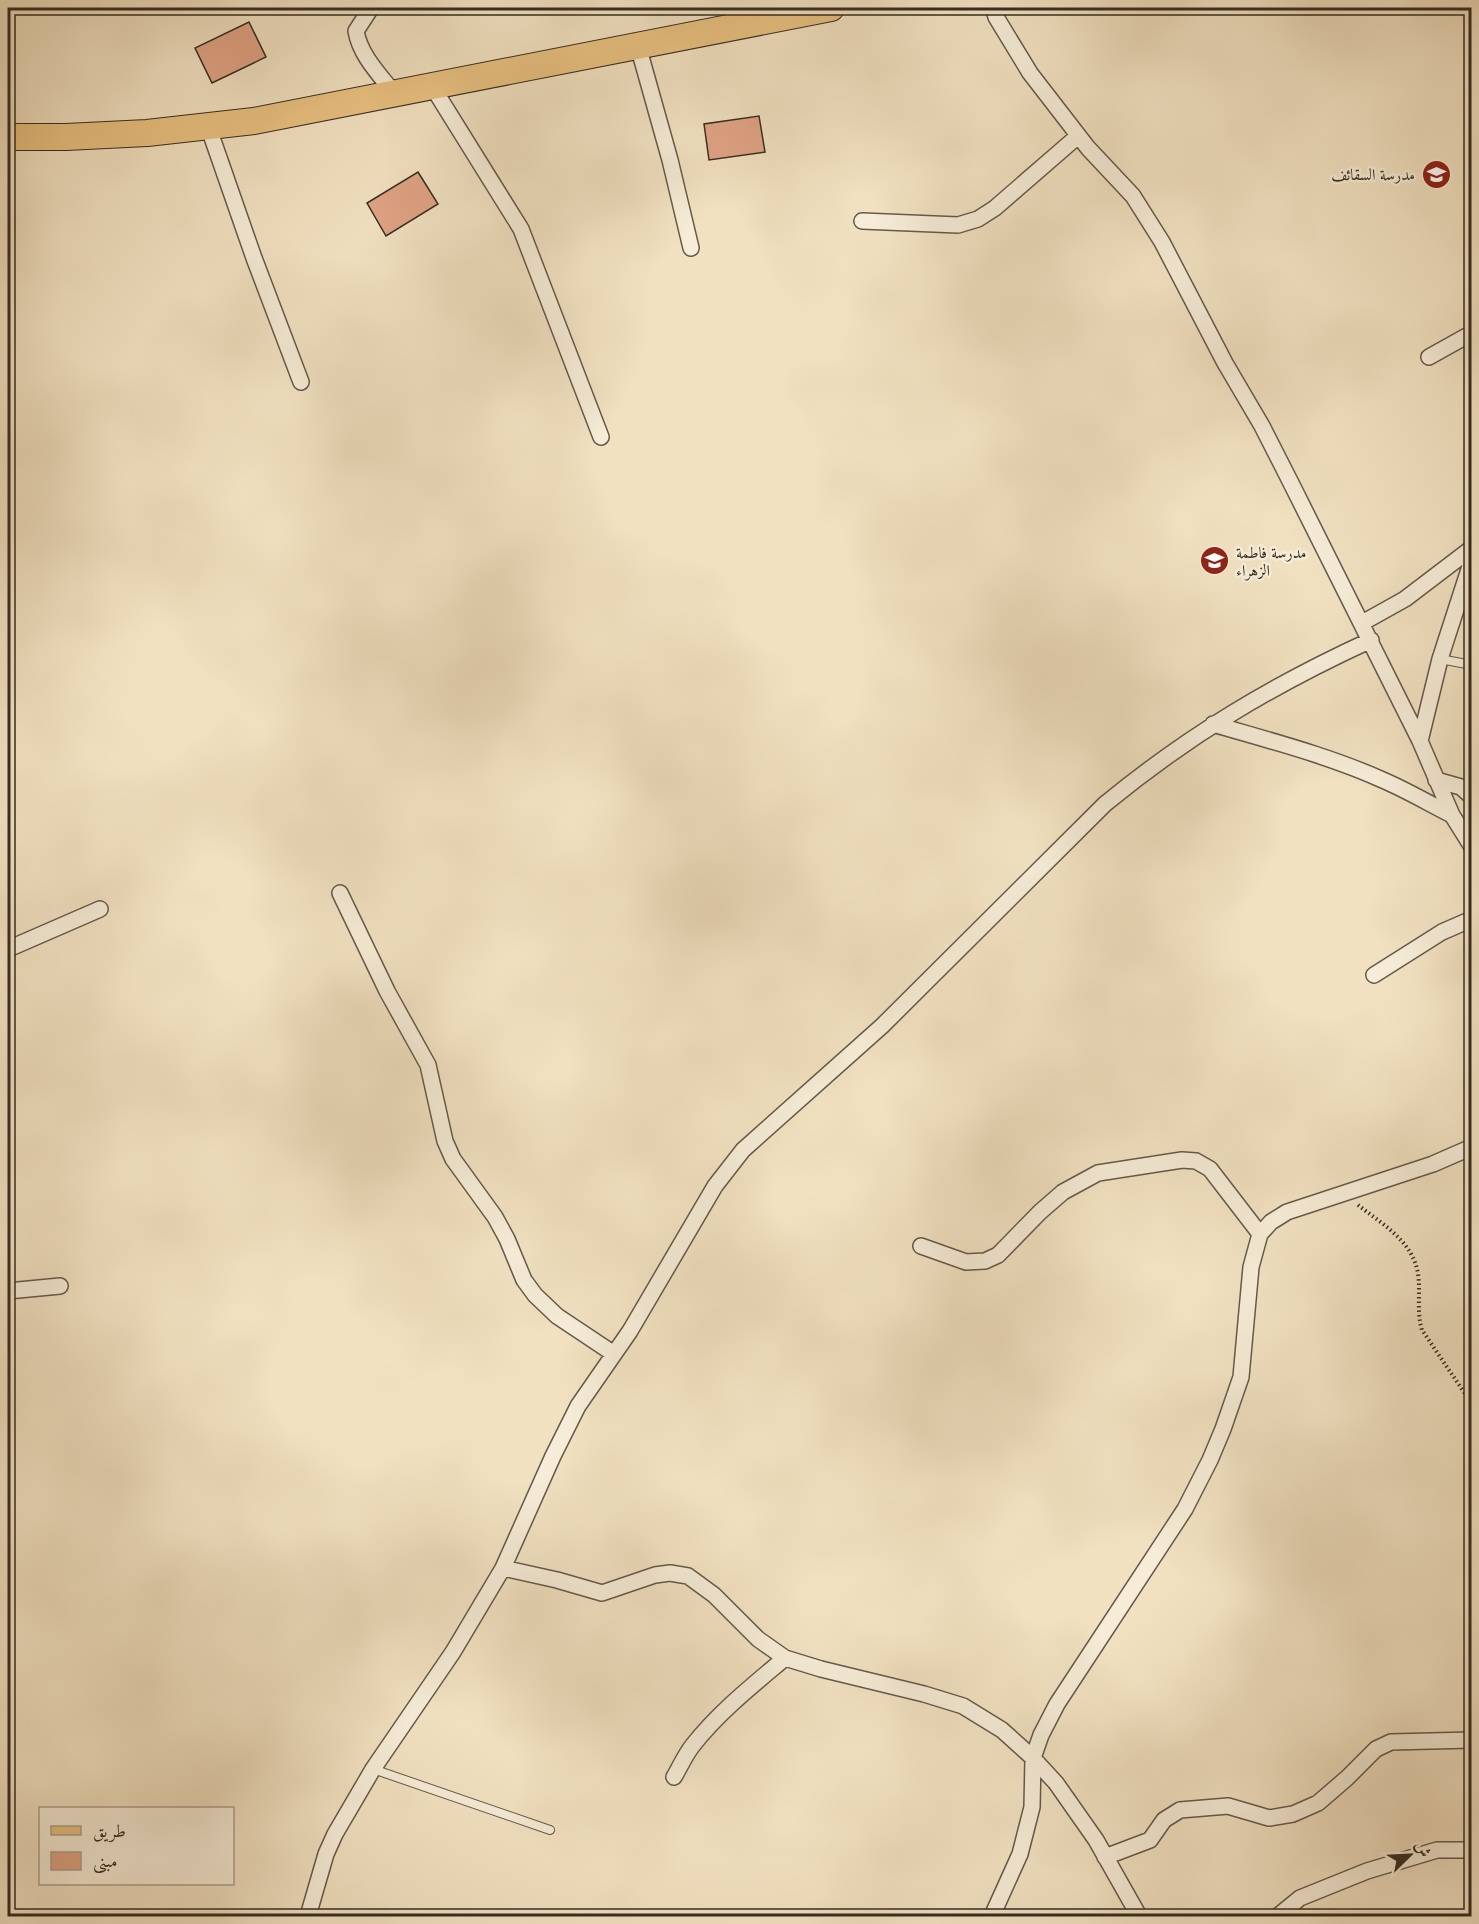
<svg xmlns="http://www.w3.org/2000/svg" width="1479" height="1924" viewBox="0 0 1479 1924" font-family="'Libre Caslon Text',Amiri,serif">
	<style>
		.building { fill: #e0a385; stroke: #352d23; stroke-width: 1.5 }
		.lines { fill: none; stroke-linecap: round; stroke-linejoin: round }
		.lane-casing { stroke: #645a4a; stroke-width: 10 }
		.street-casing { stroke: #645a4a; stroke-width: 18 }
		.primary-casing { stroke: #352d23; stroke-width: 28 }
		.path { stroke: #352d23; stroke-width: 4; stroke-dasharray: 1.5 3; stroke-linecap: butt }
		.lane { stroke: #f6ecd7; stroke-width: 8 }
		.street { stroke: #f6ecd7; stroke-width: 15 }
		.primary { stroke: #e8c080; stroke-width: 26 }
		.labels { text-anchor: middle; stroke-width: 5; stroke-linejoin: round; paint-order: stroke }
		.poi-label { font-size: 16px; fill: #352d23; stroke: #f6ecd7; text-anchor: end }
	</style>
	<rect width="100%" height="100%" fill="#f1e1c1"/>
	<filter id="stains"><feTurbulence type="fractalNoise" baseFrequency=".00333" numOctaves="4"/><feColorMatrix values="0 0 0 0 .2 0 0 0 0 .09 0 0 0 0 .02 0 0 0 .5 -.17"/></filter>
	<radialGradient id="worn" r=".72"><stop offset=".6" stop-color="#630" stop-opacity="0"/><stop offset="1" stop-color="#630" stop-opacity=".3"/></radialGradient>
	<path class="building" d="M249 22 266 57 212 83 195 48Z
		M759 116 765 152 709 160 704 124Z
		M418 172 438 204 386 236 367 203Z"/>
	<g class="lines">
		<defs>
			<path id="lane" d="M1440 659 1472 665
				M373 1769 550 1830"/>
			<path id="street" d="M371 8 356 31C360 55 379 74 394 93
				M993 8 996 17 1030 73 1088 148 1133 196 1162 242 1225 363 1262 426 1292 485 1420 741 1452 815 1472 847
				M638 46 670 160 691 248
				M432 86 521 229 601 437
				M208 126 254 258 301 382
				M862 221 958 225 978 219 995 208 1078 136
				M1429 357 1472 333
				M1362 623 1405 599 1472 548
				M1213 724C1271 741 1330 756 1385 781 1408 791 1430 804 1452 815
				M1420 741 1440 659 1472 560
				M1436 780 1461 787 1472 797
				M340 893 387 991 428 1065 445 1141 453 1159 495 1217 507 1239 524 1280 535 1295 557 1316 614 1354
				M8 949 100 909
				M1374 975 1442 932 1472 919
				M921 1246 966 1262 985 1261 998 1255 1040 1212 1063 1192 1098 1173 1182 1160 1196 1161 1210 1169 1260 1234
				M8 1291 60 1286
				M503 1568 557 1580 602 1593 655 1575 670 1573 688 1576 714 1595 758 1639 785 1658 821 1669 924 1694 963 1706 1002 1730 1033 1758 1056 1783 1096 1840 1139 1916
				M674 1777C680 1767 685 1755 693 1745 719 1712 753 1685 785 1658
				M1105 1857 1150 1840 1164 1820 1180 1810 1228 1806 1269 1818 1293 1814 1318 1803 1347 1778 1376 1749 1391 1742 1472 1740
				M308 1916 326 1854 335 1834 373 1769 453 1652 503 1568 553 1456 578 1406 630 1331 715 1186 743 1150 882 1026 1105 804C1189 735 1271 686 1371 640
				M992 1916 1020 1854 1032 1807 1033 1758 1041 1735 1057 1704 1185 1509 1210 1460 1223 1429 1241 1377 1251 1267 1260 1234 1271 1222 1287 1212 1433 1164 1472 1147
				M1278 1916 1300 1898 1367 1871 1437 1850H1472"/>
			<path id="primary" d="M8 137H66L147 133 254 121 831 8"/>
		</defs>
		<use href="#lane" class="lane-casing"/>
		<use href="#street" class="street-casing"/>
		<use href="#primary" class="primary-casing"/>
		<path class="path" d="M1358 1205C1382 1224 1413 1241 1418 1274 1421 1293 1416 1310 1422 1330L1472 1404"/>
		<use href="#lane" class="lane"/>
		<use href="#street" class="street"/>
		<use href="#primary" class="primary"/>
	</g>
	<defs>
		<symbol id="school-disc" viewBox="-11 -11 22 22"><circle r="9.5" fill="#8f2418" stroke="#f6ecd7"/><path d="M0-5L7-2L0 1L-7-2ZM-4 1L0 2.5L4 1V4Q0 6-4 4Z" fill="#fff"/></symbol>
	</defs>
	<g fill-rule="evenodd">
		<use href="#school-disc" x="1420" y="158" width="33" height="33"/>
		<use href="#school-disc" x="1198" y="544" width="33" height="33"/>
	</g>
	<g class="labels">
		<g class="poi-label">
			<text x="1415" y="180">مدرسة السقائف</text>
			<text x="1236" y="558" text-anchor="start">مدرسة فاطمة<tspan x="1236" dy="18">الزهراء</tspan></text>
		</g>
	</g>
	<rect width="1479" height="1924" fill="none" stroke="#f1e1c1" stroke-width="30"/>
	<rect x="9" y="9" width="1461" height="1906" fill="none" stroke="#352d23" stroke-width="3"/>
	<rect x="15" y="15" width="1449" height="1894" fill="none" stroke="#352d23" stroke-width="1.5"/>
	<rect x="39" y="1807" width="195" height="78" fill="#f6ecd7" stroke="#a9a08f" stroke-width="1.5"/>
	<rect x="51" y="1826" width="30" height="9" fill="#e8c080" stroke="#a9a08f" stroke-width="1.5"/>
	<text x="93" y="1837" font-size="18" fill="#352d23">طريق</text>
	<rect x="51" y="1852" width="30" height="18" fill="#e0a385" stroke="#a9a08f" stroke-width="1.5"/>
	<text x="93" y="1867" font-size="18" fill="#352d23">مبنى</text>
	<g transform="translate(1410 1855) rotate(66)" stroke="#f6ecd7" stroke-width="4.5" paint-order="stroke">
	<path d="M0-4.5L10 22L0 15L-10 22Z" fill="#352d23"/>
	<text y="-9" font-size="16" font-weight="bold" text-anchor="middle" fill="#352d23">ش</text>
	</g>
	<rect width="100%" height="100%" filter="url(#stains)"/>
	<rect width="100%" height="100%" fill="url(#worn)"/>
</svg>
